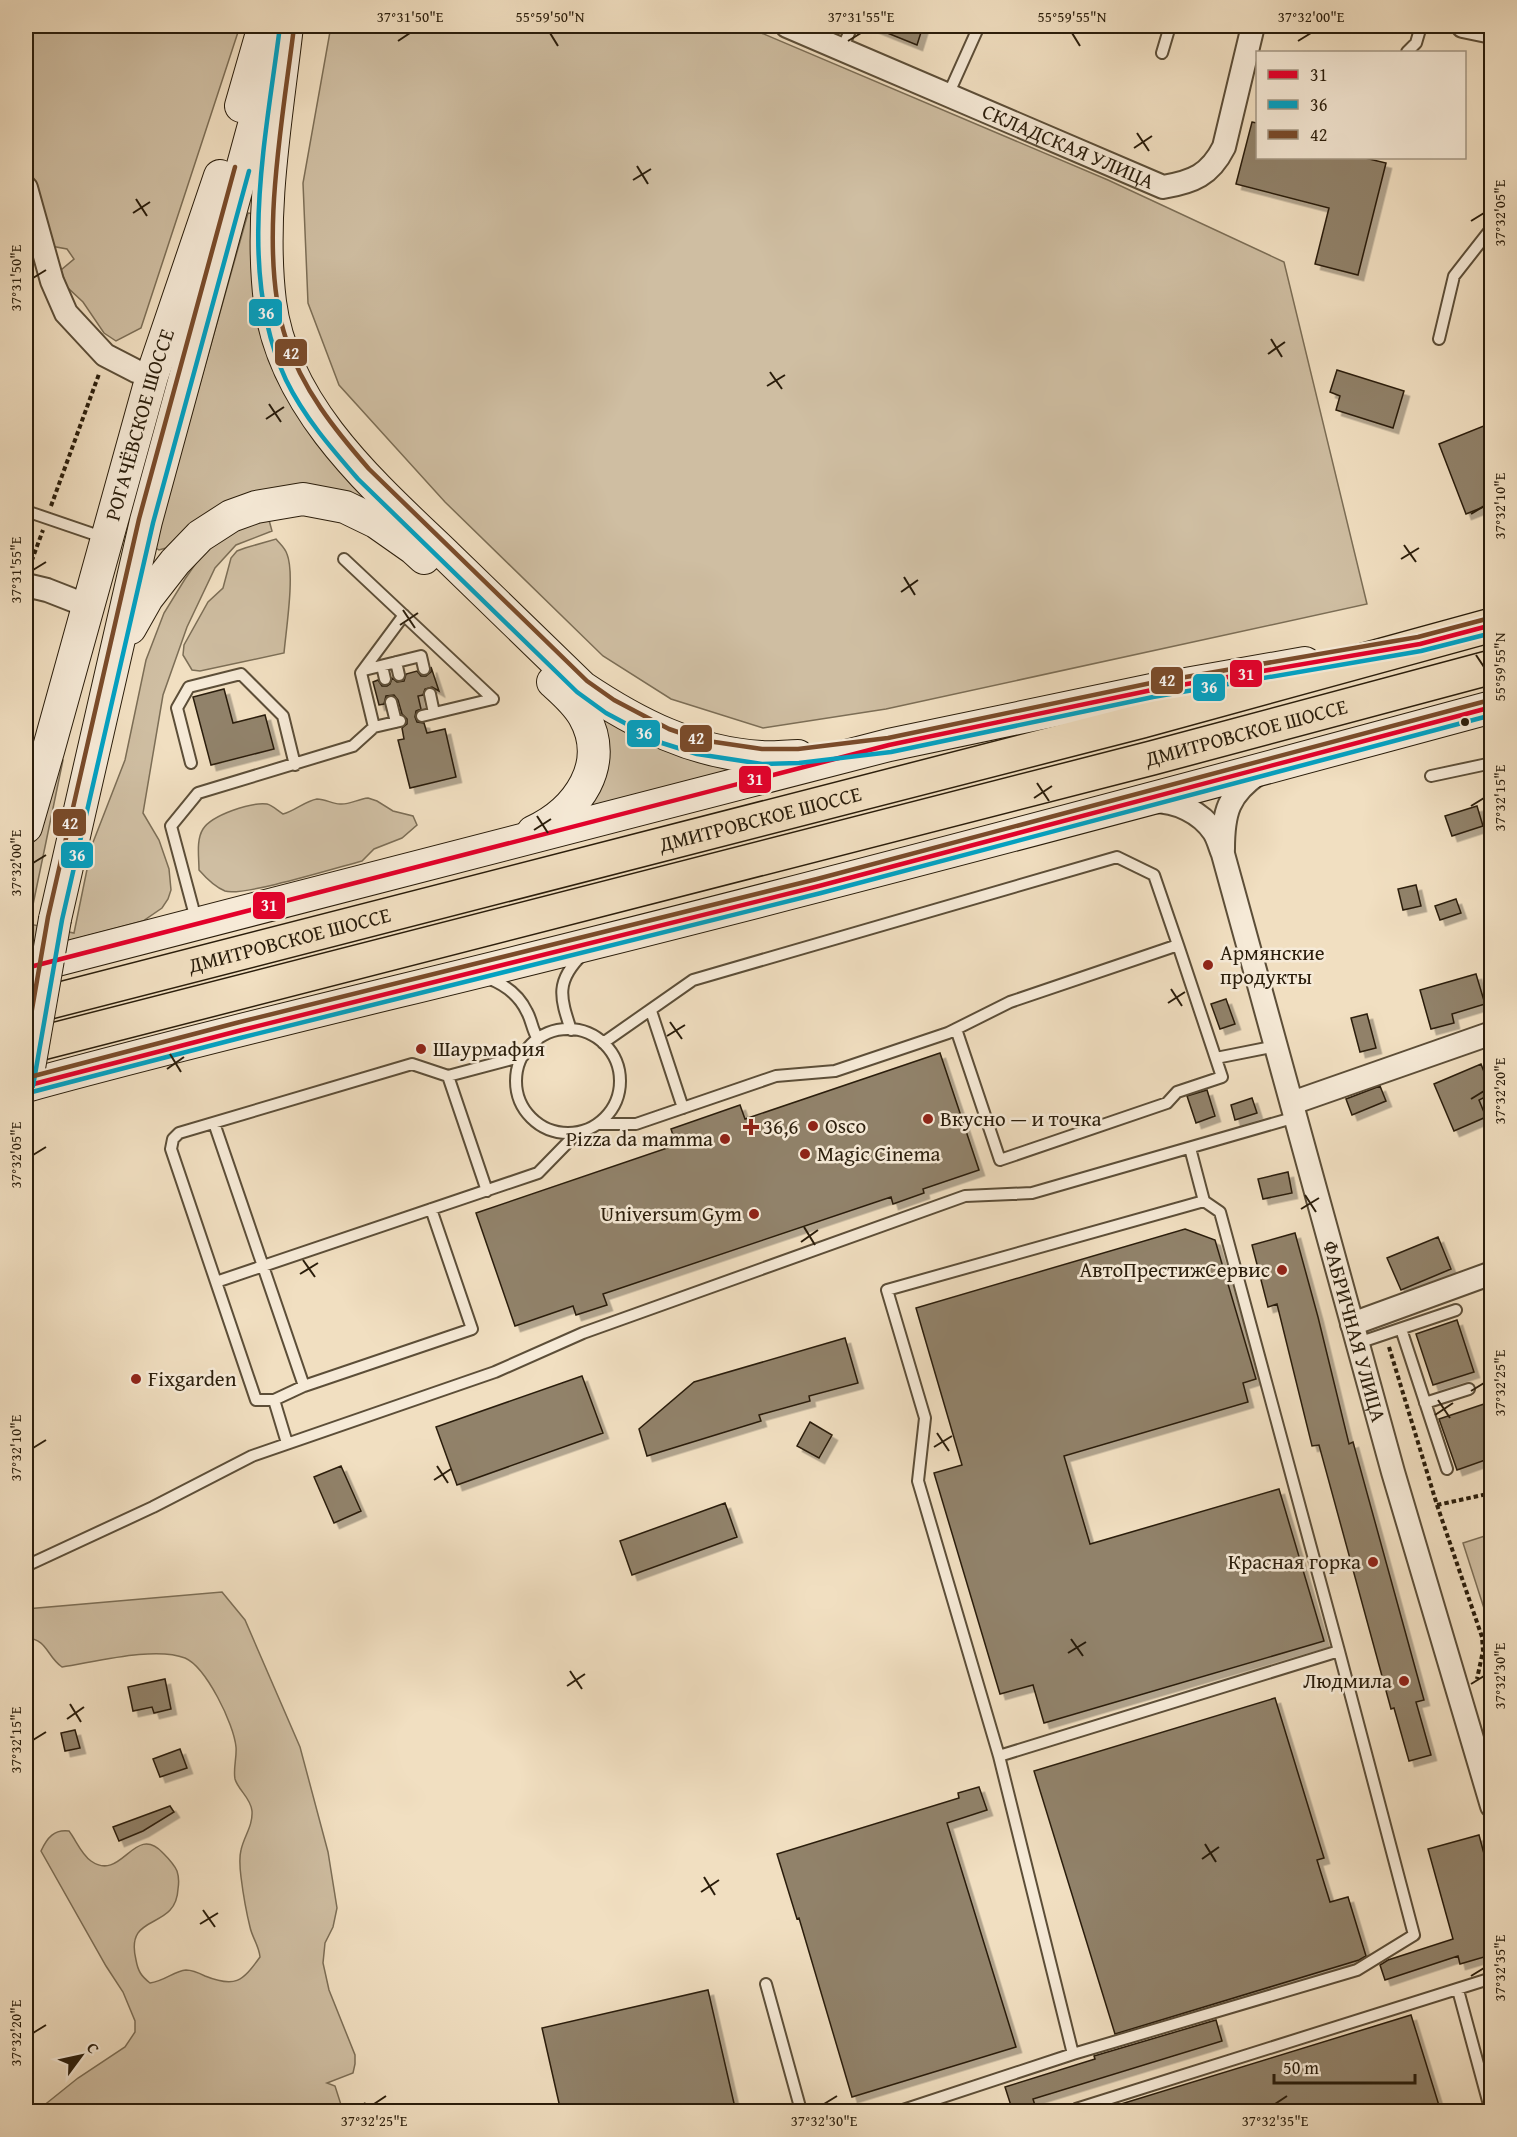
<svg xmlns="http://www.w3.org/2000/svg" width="1517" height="2137" viewBox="0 0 1517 2137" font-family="'Gentium Book Plus',serif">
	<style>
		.green { fill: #cfbea2; stroke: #7c6e56; stroke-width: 1.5 }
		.building { fill: #91826a; stroke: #2a1d0b; stroke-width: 1.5; filter: url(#shadow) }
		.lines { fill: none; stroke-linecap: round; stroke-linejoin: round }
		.service-casing { stroke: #5c4e38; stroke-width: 14 }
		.minor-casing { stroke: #5c4e38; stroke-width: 26 }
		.secondary-casing { stroke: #2a1d0b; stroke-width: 34 }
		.trunk-casing { stroke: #2a1d0b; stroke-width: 36 }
		.path { stroke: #2a1d0b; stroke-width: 4; stroke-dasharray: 4.5 3; stroke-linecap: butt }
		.service { stroke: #f6ead7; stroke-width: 10 }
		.minor { stroke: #f6ead7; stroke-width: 22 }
		.secondary { stroke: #f6ead7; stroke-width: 32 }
		.trunk { stroke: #f1dfc1; stroke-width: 33 }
		.secondary-bridge-casing { stroke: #2a1d0b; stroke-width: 34; stroke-linecap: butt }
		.secondary-bridge { stroke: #f6ead7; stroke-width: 32 }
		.bus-1-casing { stroke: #f6ead7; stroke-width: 9 }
		.bus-2-casing { stroke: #f6ead7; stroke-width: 9 }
		.bus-3-casing { stroke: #f6ead7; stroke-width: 9 }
		.bus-1 { stroke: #e4002b; stroke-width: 4.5 }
		.bus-2 { stroke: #02a2c4; stroke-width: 4.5 }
		.bus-3 { stroke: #7a4b2a; stroke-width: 4.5 }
		.ticks { fill: none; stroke: #2a1d0b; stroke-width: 2 }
		.bus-dot { fill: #2a1d0b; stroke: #f6ead7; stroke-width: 2 }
		.poi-dot { fill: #8f2418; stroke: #f6ead7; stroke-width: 2 }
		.labels { text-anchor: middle; stroke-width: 5; stroke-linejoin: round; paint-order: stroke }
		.street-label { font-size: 21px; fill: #2a1d0b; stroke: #f6ead7 }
		.poi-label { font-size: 21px; fill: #2a1d0b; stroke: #f6ead7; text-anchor: start }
		.line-badge { stroke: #f6ead7; stroke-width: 2 }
		.badge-label { font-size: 16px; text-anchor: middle; font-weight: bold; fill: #fff }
		.neatline { fill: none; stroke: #2a1d0b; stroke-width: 2 }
		.ticks-label { font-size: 15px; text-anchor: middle; fill: #2a1d0b }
	</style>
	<defs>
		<filter id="shadow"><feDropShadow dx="5.5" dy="5.5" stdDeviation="0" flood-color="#0004"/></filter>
	</defs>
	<rect width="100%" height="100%" fill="#f1dfc1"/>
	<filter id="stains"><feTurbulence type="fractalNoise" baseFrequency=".00333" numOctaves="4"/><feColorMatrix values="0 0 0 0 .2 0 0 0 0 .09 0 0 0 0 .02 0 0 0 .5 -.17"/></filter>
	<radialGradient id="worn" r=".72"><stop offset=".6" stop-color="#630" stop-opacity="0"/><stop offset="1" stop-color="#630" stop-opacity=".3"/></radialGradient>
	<path class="green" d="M26 26H240L141 328 116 341 104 333 83 302 67 287 61 270 74 259 67 249 51 246 26 149Z
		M331 26H745L1108 180 1284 262 1367 604 886 709 763 728 671 699 603 656 445 502 339 385 308 303 303 183Z
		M248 213 254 214 256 280 367 497V503L195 521 166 548 159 550 156 548 155 543Z
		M269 520 272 531 236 545 215 568 187 627 163 695 143 813 159 840 169 869 171 890 168 899 162 908 143 921 26 952V854L40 821 59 756 63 760 29 924 74 933 92 845 125 760 146 660 164 613 185 579 203 553 223 536 251 523Z
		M276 539C280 544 285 548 287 554 295 574 286 630 284 653L200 671 192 670 183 655 184 645 208 602 223 588 231 558 237 551 245 548Z
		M605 716 731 769 729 772 594 807 592 802 600 721Z
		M368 798 377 801 393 811 413 816 417 825 402 838 374 849 362 861C339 867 242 897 225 891 215 887 206 878 199 870 199 857 196 840 203 829 212 815 251 802 267 804 272 805 278 811 283 814 295 811 305 801 317 799 326 799 332 804 340 804 349 805 358 799 368 798Z
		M1491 1534H1492L1491 1630 1463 1543Z
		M222 1592 245 1620 300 1747 328 1852 337 1908 333 1927 325 1943 323 1963 329 1990 355 2055V2064L353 2073 327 2083 335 2086 343 2111H37L78 2078 125 2047 135 2032V2021L123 1992 106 1966 41 1851C47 1838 54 1829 69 1831 76 1840 81 1854 91 1861 122 1883 134 1822 163 1853 168 1858 174 1864 177 1871 179 1877 179 1883 178 1889 176 1932 124 1911 136 1960 138 1971 141 1976 150 1983 165 1981 174 1971 186 1970 192 1970 199 1973 205 1976 235 1988 242 1982 260 1957 259 1946 252 1937 250 1927 246 1911 243 1893 241 1877 240 1869 239 1858 241 1850 244 1836 253 1826 252 1811 251 1798 238 1790 235 1779 233 1769 237 1757 236 1747 234 1724 206 1667 185 1658 155 1646 95 1662 62 1667 46 1656 48 1639 26 1638V1609Z"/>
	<path class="building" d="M870 26H923L917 45Z
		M1252 122 1257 123V158H1365L1386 163 1358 275 1315 264 1329 208 1236 184Z
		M1337 370 1404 391 1393 428 1336 410 1340 396 1330 392Z
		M1491 423V504L1466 514 1439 444Z
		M431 667 439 691 432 687 425 689 423 695 418 696 421 709 416 711 415 717 417 722 424 723 427 733 445 729 456 777 410 788 398 740 404 739 402 728 407 724V719L402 714 398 700 394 695 386 696 384 704 379 705 373 682 378 680 382 686H387L390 684 392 678 397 682 404 681 406 674 417 671 421 676H426L431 672Z
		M224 689 233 723 265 715 274 749 211 765 193 697Z
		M1477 806 1483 826 1452 836 1445 816Z
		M1416 885 1421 906 1403 910 1398 889Z
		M1456 899 1461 913 1440 920 1435 906Z
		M1476 974 1485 1004 1452 1014 1454 1023 1431 1029 1420 990Z
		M1226 999 1235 1024 1220 1029 1211 1004Z
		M1367 1014 1376 1048 1360 1052 1351 1018Z
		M940 1053 979 1170 923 1189 924 1193 893 1204 891 1197 603 1294 607 1305 576 1315 573 1306 515 1326 476 1213 676 1145 671 1129 740 1105 745 1119Z
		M1481 1064 1491 1090V1094L1479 1100 1486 1117 1454 1131 1434 1084Z
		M1380 1086 1386 1101 1352 1115 1346 1099Z
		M1207 1090 1215 1116 1196 1123 1187 1096Z
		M1252 1098 1257 1113 1235 1120 1231 1105Z
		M1288 1172 1292 1193 1263 1199 1258 1179Z
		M1185 1229 1215 1240 1256 1379 1243 1383 1248 1402 1064 1456 1090 1544 1279 1489 1324 1641 1044 1723 1033 1685 1000 1694 934 1473 962 1465 916 1308Z
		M1295 1233 1318 1317 1349 1444 1353 1442 1424 1700 1416 1702 1431 1755 1409 1761 1394 1708 1391 1709 1319 1445 1312 1446 1277 1304 1268 1307 1252 1245Z
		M1438 1237 1451 1269 1401 1290 1387 1258Z
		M1457 1320 1474 1372 1433 1385 1416 1334Z
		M845 1338 858 1383 809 1396 810 1401 759 1415 761 1421 647 1456 639 1429 694 1382Z
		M582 1376 603 1433 457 1485 436 1427Z
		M1487 1403 1491 1417V1458L1457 1470 1439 1419Z
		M810 1422 832 1435 819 1458 797 1446Z
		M341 1466 361 1511 334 1523 314 1477Z
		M725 1503 737 1537 632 1575 620 1541Z
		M165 1679 171 1709 154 1713 152 1707 133 1711 128 1687Z
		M1275 1698 1324 1858 1317 1860 1330 1902 1348 1897 1366 1956 1359 1960 1115 2034 1034 1771Z
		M75 1730 80 1748 65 1751 61 1733Z
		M180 1749 187 1768 160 1777 153 1759Z
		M979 1787 987 1810 947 1823 1016 2047 852 2097 799 1918 797 1919 777 1854 959 1798 958 1793Z
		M170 1806 174 1812 143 1831 119 1841 113 1827Z
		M1479 1835 1491 1880V1955L1460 1964 1458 1956 1385 1980 1380 1965 1388 1960 1453 1939 1428 1849Z
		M708 1990 736 2112H561L542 2028Z
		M1411 2015 1441 2112H1109L1108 2108Z
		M1216 2020 1222 2041 1033 2099 1037 2112H1013L1005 2087 1095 2059 1094 2056Z"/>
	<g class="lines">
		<defs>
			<path id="service" d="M842 49 852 26
				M1407 52 1416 43 1421 26
				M1162 53 1170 26
				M948 95 979 26
				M1439 339 1454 276 1490 230 1492 222
				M26 511 105 538
				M344 559 493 699
				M26 605 30 586
				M396 662 399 675
				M382 666 385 679
				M364 670 421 656 424 669
				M430 694 434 713
				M391 702 396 722
				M422 716 493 699
				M400 721 374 727 361 673 404 615
				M191 763 177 708 189 687 241 674 283 716 295 765
				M1431 776 1492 763
				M197 923 171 826 198 793 353 746 374 727
				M487 978C504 984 519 995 527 1012 532 1021 532 1030 538 1039
				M651 1011 683 1108
				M956 1029 1000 1160 1167 1103 1177 1092 1222 1077 1178 945
				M516 1081a52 52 0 1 1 104 0a52 52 0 1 1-104 0Z
				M571 1030C560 997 555 981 583 954
				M523 1056 448 1076 412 1064 179 1133 173 1139 171 1149 216 1282 538 1173 577 1133
				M1216 1058 1276 1046
				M448 1076 487 1191
				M214 1123 304 1386
				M598 1124H636L776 1076 835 1071 948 1033 1010 1002 1178 945 1154 875 1117 857 693 980 603 1043
				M216 1282 256 1400H274
				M1401 1329 1447 1469
				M1358 1343 1456 1310
				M1425 1403 1469 1389
				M287 1443 274 1400 304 1386 472 1329 431 1209
				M26 1566 153 1507 252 1456 495 1372 583 1333 965 1196 1032 1193 1296 1117
				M1475 1751 1492 1746
				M999 1756 1339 1651
				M766 1984 800 2107 807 2112
				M1458 1990 1491 2112
				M1073 2054 1357 1970 1414 1935 1339 1651 1220 1212 1204 1201 1190 1148
				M897 2112 1073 2054 999 1756 918 1481 925 1418 887 1290 1204 1201
				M1075 2112 1076 2109 1492 1978"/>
			<g id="minor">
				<path id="s1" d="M787 26 1163 187C1193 182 1210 175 1224 147L1253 26"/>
				<path d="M1463 26 1492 32"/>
				<path d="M26 188 52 281 66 313 105 355 136 371 152 376"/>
				<path d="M26 585 47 590 88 606"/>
				<path id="s2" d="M1153 801C1176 801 1201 812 1214 832 1218 838 1220 847 1223 854L1393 1472 1492 1806"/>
				<path d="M1223 849C1223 813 1228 794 1259 773"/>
				<path d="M1292 1103 1492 1033"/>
				<path d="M1352 1324 1492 1273"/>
			</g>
			<g id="secondary">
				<path d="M287 26C277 115 259 212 270 302 284 409 375 487 448 557 493 601 538 644 582 687 637 724 694 753 761 757 773 758 786 756 798 756"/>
				<path d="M241 106 264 26"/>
				<path d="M130 628 147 598 175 562 200 536 231 516 256 507 303 499 345 507 376 522 413 548 424 558"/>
				<path id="s3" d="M26 827 48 751 152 376 220 176"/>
				<path d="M533 832C578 811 611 764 584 716 576 702 564 692 553 682"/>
				<path d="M55 919 146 521 266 81"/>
				<path d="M26 968 889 745 1152 690 1305 663"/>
				<path d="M26 1086C214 1034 404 991 594 943 894 868 1193 788 1492 707"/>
			</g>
			<g id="trunk">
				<path id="s4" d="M26 1008 1142 721 1492 625"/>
				<path id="s5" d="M26 1047 1152 758 1492 667"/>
			</g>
		</defs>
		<use href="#service" class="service-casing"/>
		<use href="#minor" class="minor-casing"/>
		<use href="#secondary" class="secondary-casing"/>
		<use href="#trunk" class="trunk-casing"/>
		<path class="path" d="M51 506 99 374
			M29 568 43 530
			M1389 1347 1437 1505 1482 1637 1483 1651 1477 1679
			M1437 1505 1492 1493
			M350 2112 366 2104"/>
		<use href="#service" class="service"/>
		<use href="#minor" class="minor"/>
		<use href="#secondary" class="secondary"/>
		<use href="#trunk" class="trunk"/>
		<defs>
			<path id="secondary-bridge" d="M26 1085 55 919"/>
		</defs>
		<use href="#secondary-bridge" class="secondary-bridge-casing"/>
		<use href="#secondary-bridge" class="secondary-bridge"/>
		<defs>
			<path id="bus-1" d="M26 968 889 745 1152 690 1420 644 1492 625
				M26 1086 238 1031 819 886 1492 707"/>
			<path id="bus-2" d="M280 26C266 138 236 273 286 380 304 417 331 448 358 479L577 692 606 713 662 743 697 754 762 764 799 763 891 752 1153 697 1421 651 1492 633
				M33 1086 62 920 153 523 249 171
				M28 1093 240 1038 821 893 1492 715"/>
			<path id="bus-3" d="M294 27C283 118 257 251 286 339 302 389 335 430 369 469L587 681 614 700 669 729 701 740 762 749H798L888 738 1151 683 1418 637 1490 618
				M26 1044 48 917 139 519 235 167
				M26 1078 236 1023 817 879 1490 700"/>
		</defs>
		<use href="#bus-1" class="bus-1-casing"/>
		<use href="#bus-2" class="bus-2-casing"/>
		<use href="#bus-3" class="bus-3-casing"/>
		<use href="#bus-1" class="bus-1"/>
		<use href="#bus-2" class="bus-2"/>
		<use href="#bus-3" class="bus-3"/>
	</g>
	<path class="ticks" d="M550 33 558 46M1072 33 1080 46M398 41 410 33M848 41 861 33M1298 41 1311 33M1137 133 1149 151M1134 148 1152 136M637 166 648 184M633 180 651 169M136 199 147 216M133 213 150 202M1471 221 1484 213M33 278 46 270M1271 339 1282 357M1268 354 1285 342M770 372 782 389M767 386 785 375M269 404 281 422M266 419 284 407M1471 514 1484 506M1404 545 1416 562M1401 559 1419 548M33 570 46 562M904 577 915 595M901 592 918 580M403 610 415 628M400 625 418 613M1476 655 1484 667M1037 783 1049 801M1034 798 1052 786M1471 806 1484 798M537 816 548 833M534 830 551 819M33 863 46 855M1171 989 1182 1006M1168 1003 1185 992M670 1022 682 1039M667 1036 685 1025M170 1054 181 1072M167 1069 184 1057M1471 1099 1484 1091M33 1155 46 1147M1305 1195 1316 1212M1301 1209 1319 1198M804 1227 815 1245M801 1242 818 1230M303 1260 315 1277M300 1274 318 1263M1471 1391 1484 1383M1438 1400 1450 1418M1435 1415 1453 1403M937 1433 949 1451M934 1447 952 1436M33 1448 46 1440M437 1466 448 1483M434 1480 451 1469M1071 1639 1083 1656M1068 1653 1086 1642M570 1671 582 1689M1471 1684 1484 1676M567 1686 585 1674M70 1704 81 1722M67 1719 84 1707M33 1740 46 1732M1205 1844 1216 1862M1202 1859 1219 1847M704 1877 715 1895M701 1892 719 1880M203 1910 215 1927M200 1924 218 1913M1471 1976 1484 1968M33 2033 46 2025M374 2104 386 2096M824 2104 837 2096M1275 2104 1287 2096"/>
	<circle class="bus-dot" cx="1465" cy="722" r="5"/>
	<g class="poi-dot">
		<circle cx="1208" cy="965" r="6"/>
		<circle cx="421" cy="1049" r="6"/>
		<circle cx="928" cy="1119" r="6"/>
		<circle cx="813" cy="1126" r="6"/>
		<path d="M748 1118h6v6h6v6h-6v6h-6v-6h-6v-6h6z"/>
		<circle cx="725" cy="1139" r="6"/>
		<circle cx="805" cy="1154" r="6"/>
		<circle cx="754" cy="1214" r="6"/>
		<circle cx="1282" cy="1270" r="6"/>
		<circle cx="136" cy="1379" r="6"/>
		<circle cx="1373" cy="1562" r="6"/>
		<circle cx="1404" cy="1681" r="6"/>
	</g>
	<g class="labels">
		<g class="street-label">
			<text dy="7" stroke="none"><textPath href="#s1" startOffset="306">СКЛАДСКАЯ УЛИЦА</textPath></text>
			<text dy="7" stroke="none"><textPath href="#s3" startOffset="418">РОГАЧЁВСКОЕ ШОССЕ</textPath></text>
			<text dy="7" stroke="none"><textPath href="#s5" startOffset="1260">ДМИТРОВСКОЕ ШОССЕ</textPath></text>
			<text dy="7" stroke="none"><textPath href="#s4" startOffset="758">ДМИТРОВСКОЕ ШОССЕ</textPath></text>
			<text dy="7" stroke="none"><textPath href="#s4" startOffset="272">ДМИТРОВСКОЕ ШОССЕ</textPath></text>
			<text dy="7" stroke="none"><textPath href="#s2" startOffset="590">ФАБРИЧНАЯ УЛИЦА</textPath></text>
		</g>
		<g class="poi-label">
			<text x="1220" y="960">Армянские<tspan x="1220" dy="24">продукты</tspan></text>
			<text x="433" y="1056">Шаурмафия</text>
			<text x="940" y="1126">Вкусно — и точка</text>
			<text x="825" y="1133">Osco</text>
			<text x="763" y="1134">36,6</text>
			<text x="713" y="1146" text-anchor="end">Pizza da mamma</text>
			<text x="817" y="1161">Magic Cinema</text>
			<text x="742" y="1221" text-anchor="end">Universum Gym</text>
			<text x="1270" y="1277" text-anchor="end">АвтоПрестижСервис</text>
			<text x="148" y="1386">Fixgarden</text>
			<text x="1361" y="1569" text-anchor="end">Красная горка</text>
			<text x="1392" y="1688" text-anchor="end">Людмила</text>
		</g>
	</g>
	<g class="line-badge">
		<rect x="248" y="298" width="35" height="29" rx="6" fill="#02a2c4"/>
		<rect x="274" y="338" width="34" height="29" rx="6" fill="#7a4b2a"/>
		<rect x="1229" y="659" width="34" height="29" rx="6" fill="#e4002b"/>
		<rect x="1150" y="666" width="34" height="29" rx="6" fill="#7a4b2a"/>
		<rect x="1192" y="673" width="34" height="29" rx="6" fill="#02a2c4"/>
		<rect x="626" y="719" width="35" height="29" rx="6" fill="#02a2c4"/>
		<rect x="679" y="724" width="34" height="29" rx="6" fill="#7a4b2a"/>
		<rect x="738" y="765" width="34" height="29" rx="6" fill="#e4002b"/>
		<rect x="52" y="808" width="35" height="29" rx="6" fill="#7a4b2a"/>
		<rect x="60" y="841" width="34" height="28" rx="6" fill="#02a2c4"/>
		<rect x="252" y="891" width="34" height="29" rx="6" fill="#e4002b"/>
	</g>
	<g class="badge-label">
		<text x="266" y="319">36</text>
		<text x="291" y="359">42</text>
		<text x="1246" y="680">31</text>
		<text x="1167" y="686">42</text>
		<text x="1209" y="693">36</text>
		<text x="644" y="739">36</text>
		<text x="696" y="744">42</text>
		<text x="755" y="785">31</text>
		<text x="70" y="829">42</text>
		<text x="77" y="861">36</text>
		<text x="269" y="911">31</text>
	</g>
	<rect width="1517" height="2137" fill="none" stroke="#f1dfc1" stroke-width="66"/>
	<rect x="1256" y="51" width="210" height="108" fill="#f6ead7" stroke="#a49885" stroke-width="1.5"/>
	<rect x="1268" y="70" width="30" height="9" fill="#e4002b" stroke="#a49885" stroke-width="1.5"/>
	<text x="1310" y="81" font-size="18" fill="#2a1d0b">31</text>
	<rect x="1268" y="100" width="30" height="9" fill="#02a2c4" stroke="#a49885" stroke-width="1.5"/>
	<text x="1310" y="111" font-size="18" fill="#2a1d0b">36</text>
	<rect x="1268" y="130" width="30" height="9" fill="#7a4b2a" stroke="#a49885" stroke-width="1.5"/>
	<text x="1310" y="141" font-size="18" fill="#2a1d0b">42</text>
	<g transform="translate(81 2056) rotate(57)" stroke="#f6ead7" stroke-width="4.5" paint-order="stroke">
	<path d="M0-4.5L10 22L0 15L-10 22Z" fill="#2a1d0b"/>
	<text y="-9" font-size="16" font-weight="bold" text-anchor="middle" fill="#2a1d0b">С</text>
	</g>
	<path d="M1274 2074v9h141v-9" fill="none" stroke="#2a1d0b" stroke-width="3"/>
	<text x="1283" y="2074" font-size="18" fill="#2a1d0b" stroke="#f6ead7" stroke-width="4.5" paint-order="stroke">50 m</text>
	<rect x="33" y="33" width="1451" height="2071" class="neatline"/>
	<g class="ticks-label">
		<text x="410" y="22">37°31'50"E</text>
		<text x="550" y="22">55°59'50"N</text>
		<text x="861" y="22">37°31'55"E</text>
		<text x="1072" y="22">55°59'55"N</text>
		<text x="1311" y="22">37°32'00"E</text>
		<text transform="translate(1500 213) rotate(-90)" y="5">37°32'05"E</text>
		<text transform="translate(16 278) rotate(-90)" y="5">37°31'50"E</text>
		<text transform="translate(1500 506) rotate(-90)" y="5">37°32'10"E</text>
		<text transform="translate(16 570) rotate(-90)" y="5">37°31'55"E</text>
		<text transform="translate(1500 667) rotate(-90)" y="5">55°59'55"N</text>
		<text transform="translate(1500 798) rotate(-90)" y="5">37°32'15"E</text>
		<text transform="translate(16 863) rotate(-90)" y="5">37°32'00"E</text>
		<text transform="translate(1500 1091) rotate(-90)" y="5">37°32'20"E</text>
		<text transform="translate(16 1155) rotate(-90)" y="5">37°32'05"E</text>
		<text transform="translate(1500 1383) rotate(-90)" y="5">37°32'25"E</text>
		<text transform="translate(16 1448) rotate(-90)" y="5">37°32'10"E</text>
		<text transform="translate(1500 1676) rotate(-90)" y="5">37°32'30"E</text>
		<text transform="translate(16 1740) rotate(-90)" y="5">37°32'15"E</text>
		<text transform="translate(1500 1968) rotate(-90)" y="5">37°32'35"E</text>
		<text transform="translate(16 2033) rotate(-90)" y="5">37°32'20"E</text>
		<text x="374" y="2126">37°32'25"E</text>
		<text x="824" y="2126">37°32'30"E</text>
		<text x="1275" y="2126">37°32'35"E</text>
	</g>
	<rect width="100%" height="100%" filter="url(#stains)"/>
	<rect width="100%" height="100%" fill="url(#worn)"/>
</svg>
